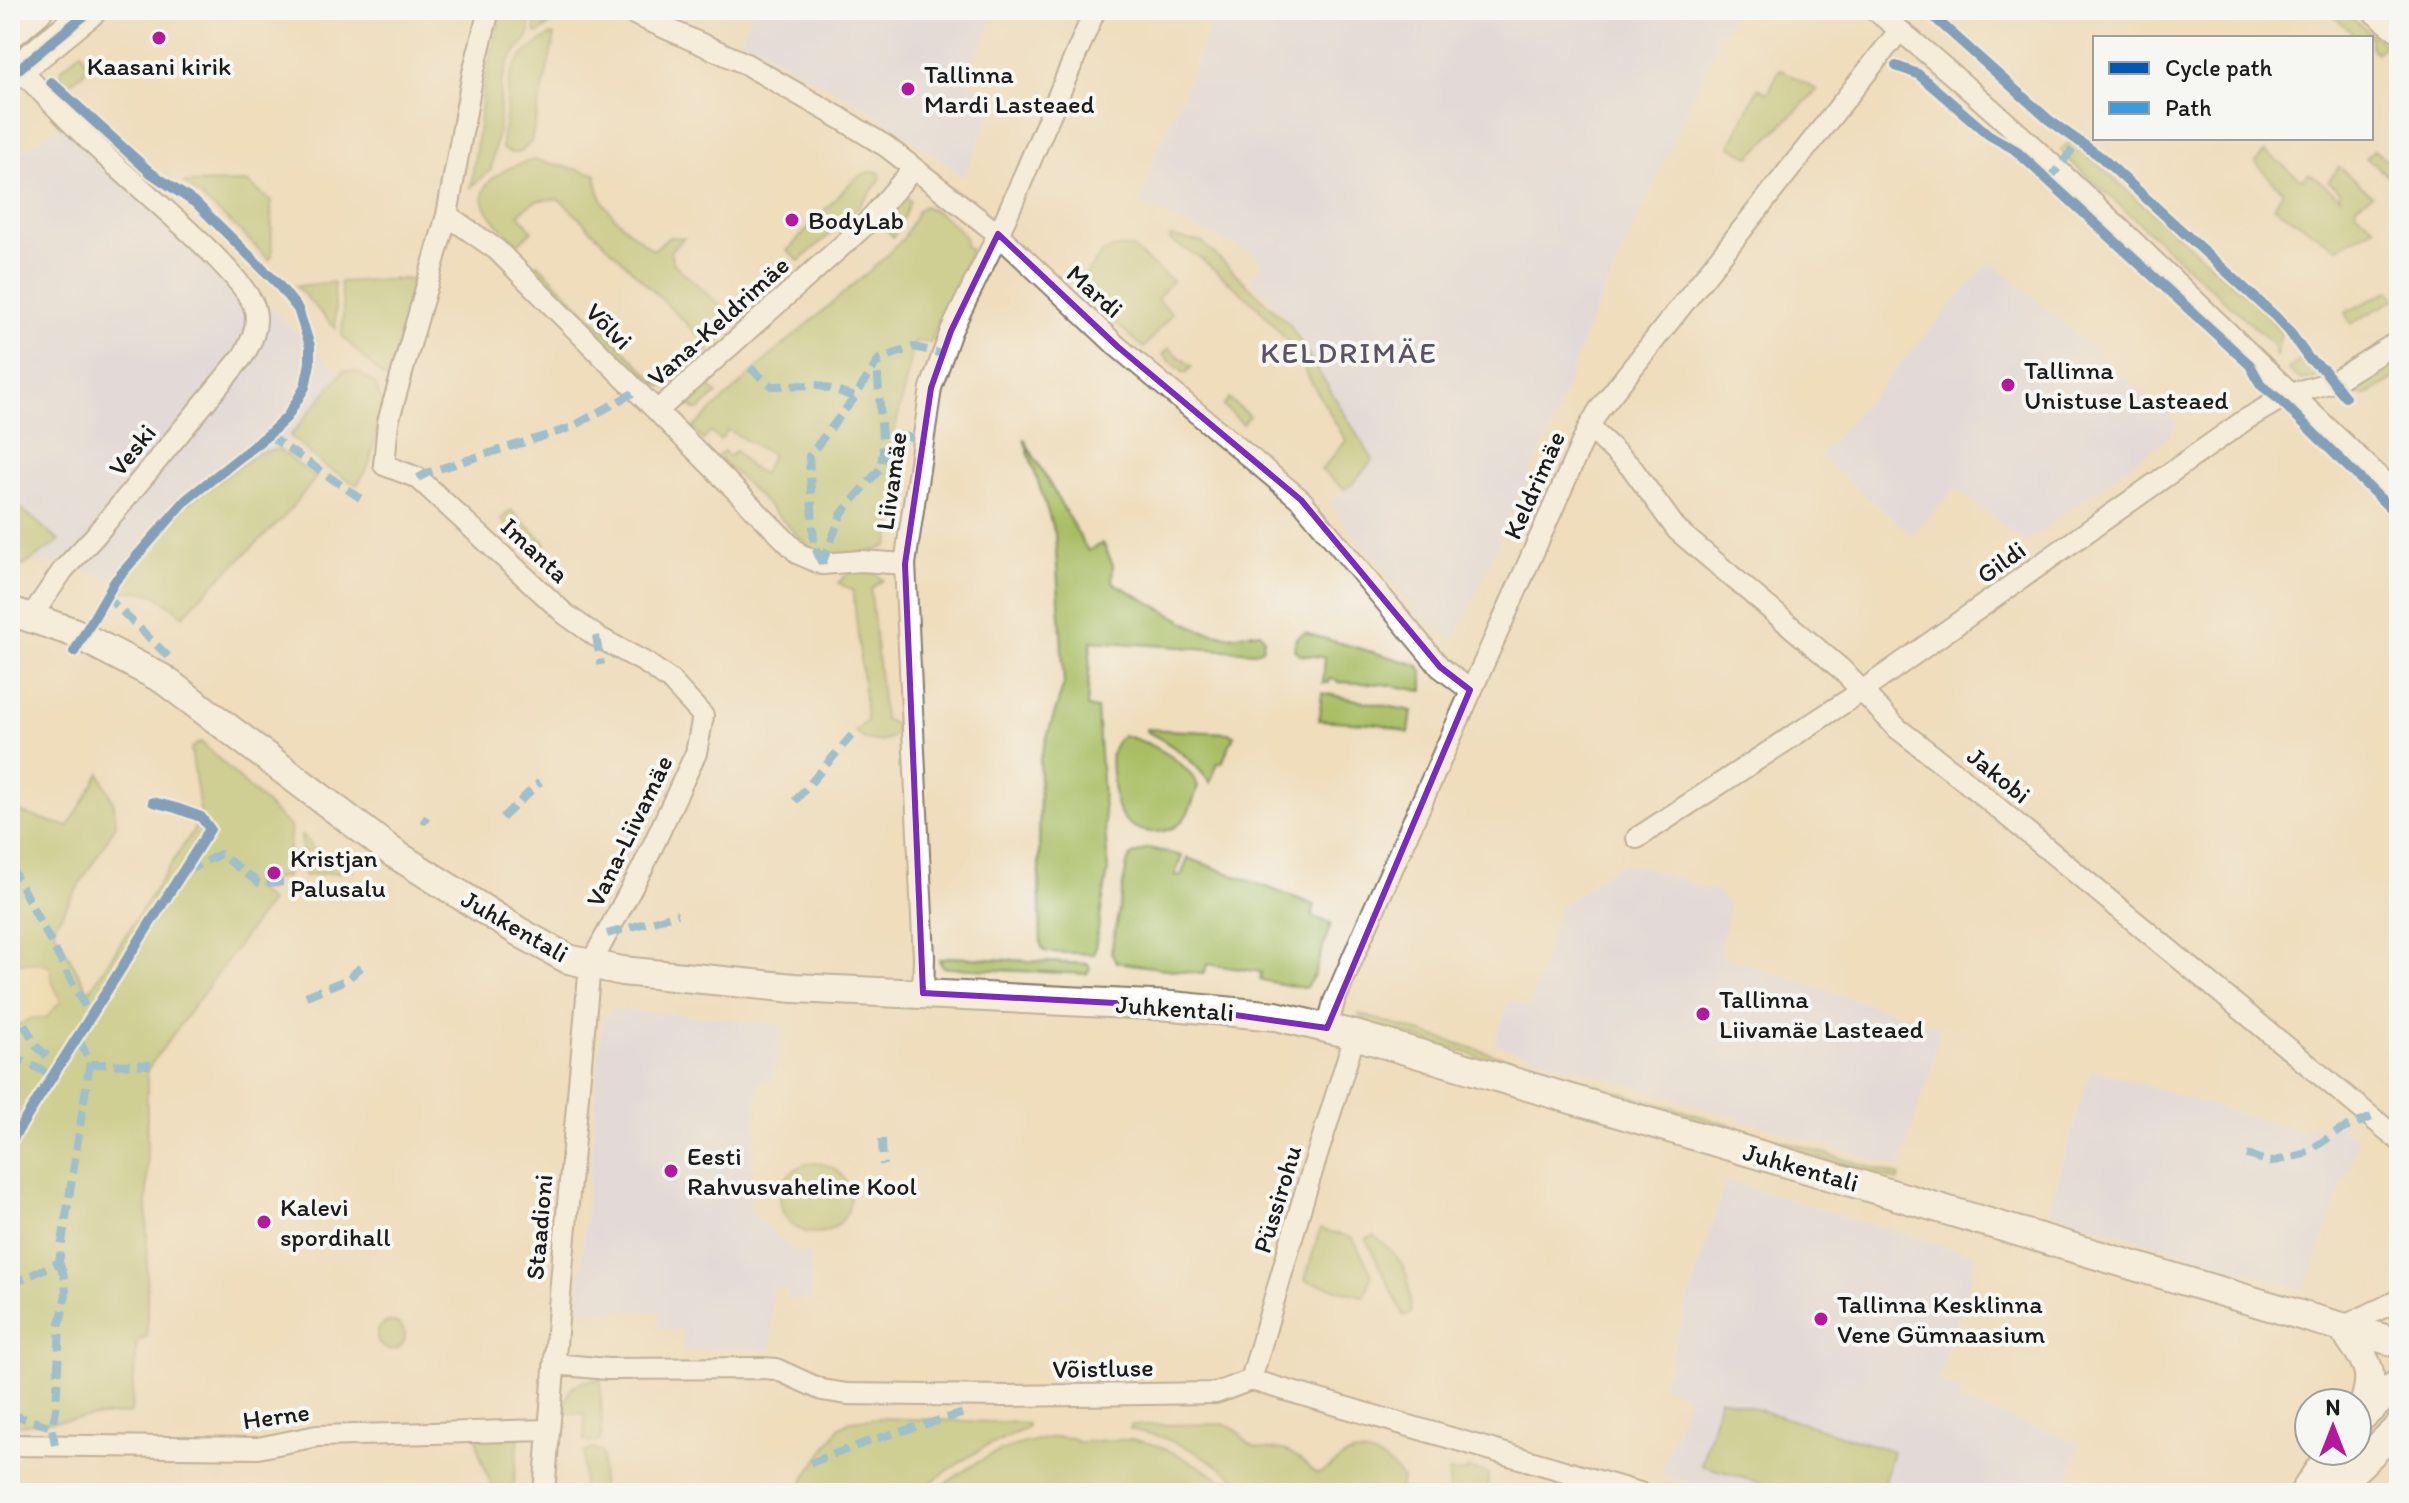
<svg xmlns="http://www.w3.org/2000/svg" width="2409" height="1503" viewBox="0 0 2409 1503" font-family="Itim,sans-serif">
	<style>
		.built { fill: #d5d8f9 }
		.green { fill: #a9be63; stroke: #626d40; stroke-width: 2 }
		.sand { fill: #eeda9e; stroke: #857b5d; stroke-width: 2 }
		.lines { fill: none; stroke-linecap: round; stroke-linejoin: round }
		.street-casing { stroke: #867c6c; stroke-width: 24 }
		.secondary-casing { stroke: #867c6c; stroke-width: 32 }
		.primary-casing { stroke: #867c6c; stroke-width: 34 }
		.street { stroke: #fff; stroke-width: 20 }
		.secondary { stroke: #fff; stroke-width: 28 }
		.primary { stroke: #fff; stroke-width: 30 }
		.quiet { stroke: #3c9bdf; stroke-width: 8; stroke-dasharray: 16 8; stroke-linecap: butt }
		.cycleway-casing { stroke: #f6f6f2; stroke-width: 15 }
		.cycleway { stroke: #0057b8; stroke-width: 10 }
		.marked { fill: none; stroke: #7b2cbf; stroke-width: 6; stroke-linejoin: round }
		.poi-dot { fill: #b5179e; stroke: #f6f6f2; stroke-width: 3 }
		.labels { text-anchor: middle; stroke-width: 8; stroke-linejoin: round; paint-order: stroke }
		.poi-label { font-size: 26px; fill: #1c1c1c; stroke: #f6f6f2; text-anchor: start }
		.street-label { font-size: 26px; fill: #1c1c1c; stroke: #f6f6f2 }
		.quarter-label { font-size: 30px; letter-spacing: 2px; fill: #5d5263; stroke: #f6f6f2 }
	</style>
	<rect width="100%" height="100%" fill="#f6f6f2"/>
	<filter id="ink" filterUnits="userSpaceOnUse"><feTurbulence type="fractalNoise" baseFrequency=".0125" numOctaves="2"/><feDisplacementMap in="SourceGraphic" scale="16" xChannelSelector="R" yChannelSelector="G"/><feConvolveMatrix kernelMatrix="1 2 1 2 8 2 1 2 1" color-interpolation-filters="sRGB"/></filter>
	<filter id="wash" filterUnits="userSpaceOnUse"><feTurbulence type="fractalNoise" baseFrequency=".006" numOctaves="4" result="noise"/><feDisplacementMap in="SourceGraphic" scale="32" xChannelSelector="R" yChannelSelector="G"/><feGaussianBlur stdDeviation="1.8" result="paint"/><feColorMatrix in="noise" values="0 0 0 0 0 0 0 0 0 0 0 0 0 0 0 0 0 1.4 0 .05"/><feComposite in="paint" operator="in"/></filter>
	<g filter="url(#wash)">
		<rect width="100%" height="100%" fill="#efddbc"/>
		<path class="built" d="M753 10H997L967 82 999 95 964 177 860 103 740 39Z
			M1216 10H1734L1595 312 1577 353 1560 407 1455 640 1428 627 1329 503 1351 485 1372 459 1290 325 1274 302 1250 279 1263 265 1253 253 1139 204 1150 179 1154 157 1194 70Z
			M73 117 351 384 134 584 10 556V160Z
			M1991 261 2179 424 2167 438 2025 543 1956 487 1912 535 1820 456Z
			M1636 864 1718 892 1728 904 1730 911 1719 955 1941 1028 1928 1082 1922 1095 1901 1168 1494 1044 1509 1001 1531 1007 1559 908 1618 865Z
			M612 1009 694 1015 782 1026 772 1083H759L750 1211 796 1253H811V1300H787V1288H772V1350H749L742 1348 683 1352V1330L658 1329 660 1312 578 1309 602 1024Z
			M2091 1069 2304 1133 2306 1126 2326 1130 2331 1114 2358 1142 2305 1290 2048 1212Z
			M1726 1181 1978 1256 1939 1382 1961 1390 1959 1401 2079 1443 2066 1493H1719L1661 1475 1688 1396 1662 1386Z"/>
		<path class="green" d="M502 10H529L530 32 527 38 509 61 501 85 499 125 491 170 471 187 485 78Z
			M535 10H550L559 14 558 18 538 34 535 32Z
			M2326 10H2342L2385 45 2377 53 2371 48V38H2359Z
			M551 35 555 36 531 142 521 152 512 153 502 149C501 138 505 128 506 117 508 71 510 60 551 35Z
			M81 51 87 65 84 72 67 85 61 79V70Z
			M1780 69 1817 90 1750 157 1730 146 1758 88 1768 93Z
			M2071 141 2266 313 2281 333 2276 357 2272 343 2068 159 2061 150Z
			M2374 150 2399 169V185L2366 158Z
			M2265 151 2299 178 2303 179 2308 174 2313 176 2340 197V191L2328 181 2339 167 2372 195 2357 205 2355 211 2375 227 2337 248 2274 207 2283 191 2255 163Z
			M536 160 596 174C596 209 628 230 653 250L669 237 684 238 670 251 673 263 739 322 671 384 665 387 648 384 534 268 538 264 657 383 706 343 565 204 558 199C537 199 534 200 519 214L532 231 518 244C507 233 490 219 485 205 474 179 516 163 536 160Z
			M874 171 879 172 881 176 879 182 850 217 799 261 787 251 853 180 865 173Z
			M247 182 271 201 272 256 269 260 236 227 184 183Z
			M904 195 910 201 900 227 893 237 885 228 884 223Z
			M924 206C940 212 956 225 966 239L965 246 971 249 930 343 915 341 893 438 908 442 889 544C876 556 832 555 814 552L718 456 724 451 729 457 736 451 751 468 763 474 772 455 728 430 720 440 711 432 703 440 692 429 766 360 882 260 903 239 918 210Z
			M1170 237 1202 242 1290 325 1373 460 1351 485 1344 489 1321 470 1346 441 1288 342 1257 306 1199 257 1169 240Z
			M1121 246 1132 248 1172 281 1157 299 1172 313 1144 348 1075 288 1102 253Z
			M774 265 782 273 752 301 747 298V294Z
			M402 279 412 280 411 293 389 376 384 378 342 336 343 309 340 282Z
			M334 282 336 329 296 286Z
			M2390 290 2395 299 2351 324 2345 313Z
			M1169 348 1192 367 1185 374 1163 355Z
			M2399 355V375C2384 384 2366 402 2349 392L2368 373Z
			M2308 360 2322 374 2315 378 2301 380 2288 369 2300 361Z
			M344 370 358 372 375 384 383 404 369 465 357 485 324 466 290 436Z
			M703 384 708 385 717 394 699 410H695L685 400 698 387Z
			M1229 399 1249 416 1243 424 1223 406Z
			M1024 439 1088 551 1103 543 1113 565 1112 582 1200 630 1229 636 1260 632 1264 638 1262 649 1255 652 1091 641 1087 707 1097 709 1108 870 1094 954 1049 952 1044 951 1041 945 1039 872 1040 759 1064 684 1055 534Z
			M278 449 316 478 283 518 196 601 183 616C160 597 155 590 123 591L128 572 183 507 258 453Z
			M10 499 59 541 24 566 10 563Z
			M511 510 546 543 537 554 501 519Z
			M858 570 875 573 883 580 871 589V594L884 719 898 726 892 737 881 742 864 739 855 731 867 721 853 590 838 583 849 573Z
			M1305 633 1418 665 1423 671V691L1383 684 1337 682V680L1329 679V683H1323L1325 657 1299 655 1294 649 1296 638Z
			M1322 693 1412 711 1409 733 1381 724 1319 720Z
			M1146 729 1228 733 1234 735 1222 763H1218L1210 783C1193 759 1172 744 1146 731Z
			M1122 735C1150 742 1185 759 1198 786 1194 798 1191 811 1182 821 1165 838 1134 835 1120 814 1114 804 1110 764 1112 752 1114 745 1118 740 1122 735Z
			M201 742 291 828 286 877 258 880 253 887 270 902 147 1070V1337L137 1342 131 1413 10 1426V809L68 827 100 773 114 804 116 825 53 928 89 992 201 818 191 748Z
			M301 835H303L313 848 352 871 304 876Z
			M1148 848 1182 856 1175 875 1181 876 1188 858 1315 905 1311 916 1331 923 1314 975 1306 987 1303 988 1260 980 1261 972 1207 964 1205 972 1202 974 1116 962 1111 952 1127 864 1131 856Z
			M950 957 1088 964 1090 969 1087 974 949 968 943 967 939 960Z
			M1359 1014 1900 1176 1898 1181 1376 1026 1362 1019Z
			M780 1198a35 35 0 1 1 70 0a35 35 0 1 1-70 0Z
			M1320 1229 1353 1238 1372 1274 1365 1297 1305 1280Z
			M1374 1236C1407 1261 1409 1272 1411 1313L1404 1316 1366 1239Z
			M377 1336a14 14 0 1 1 28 0a14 14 0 1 1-28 0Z
			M601 1379 602 1435 599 1441 588 1442 584 1440 585 1414 565 1412C566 1386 575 1380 601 1379Z
			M1720 1398 1893 1451 1881 1493H1793L1701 1465Z
			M879 1418 1023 1423 1027 1424V1428L984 1447 938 1477 918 1493H795L839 1428 850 1421Z
			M1223 1424C1242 1427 1238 1439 1253 1446 1262 1451 1276 1448 1286 1451 1299 1455 1306 1467 1317 1474 1327 1472 1331 1466 1339 1460 1362 1444 1388 1458 1402 1479L1399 1493H1254L1228 1472 1190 1449 1161 1437 1130 1429 1131 1425Z
			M477 1437H519L513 1493H494L479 1452Z
			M1057 1437 1072 1438 1077 1442C1099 1442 1117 1437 1139 1441 1170 1446 1215 1475 1240 1493H933C976 1460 1003 1444 1057 1437Z
			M593 1449 601 1451 603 1455 601 1493H582L584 1453Z
			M1467 1468 1488 1473V1493H1449V1472H1466Z"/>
		<path class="sand" d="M10 962 44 964 51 968 52 981 61 1001 46 1018H32L10 1030Z"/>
	</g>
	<g filter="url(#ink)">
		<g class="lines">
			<defs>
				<path id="street" d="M489 10 473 73 447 215 497 250 799 554 822 564 861 561 905 564
					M625 10 744 63 840 118 887 147 998 234 1118 347 1301 500 1440 667 1470 690
					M1875 10C2060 159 2223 334 2399 495
					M20 69C50 102 82 134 115 165 144 192 248 277 255 310 259 327 251 343 243 356L94 537 63 570 31 617
					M447 215 388 422 384 465 418 478 565 614 596 636 646 663 670 680 703 716 696 753 643 867 590 965 563 1258 544 1493
					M657 411 863 227 914 168
					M1589 427 1632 468 1677 530 1841 669 1897 728 1959 776 2399 1140
					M1637 838 1862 691 2245 420 2289 394 2333 382 2399 341
					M923 993 924 958 905 564 931 388 951 331 1005 220 1095 10
					M1327 1028 1334 1002 1363 934 1589 427 1599 410 1900 30
					M2342 1327 2399 1300
					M554 1364 607 1369 763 1368 776 1369 822 1390 847 1394 1004 1396 1216 1393 1251 1380 1640 1493
					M1251 1380 1302 1203 1355 1035
					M10 1445 258 1448 317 1436 548 1430"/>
				<path id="secondary" d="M10 611 73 632 163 679 395 854 521 933 568 959 622 971 794 988 1172 1006 1276 1016 1355 1035 2310 1318 2399 1343
					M2342 1327C2370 1367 2378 1370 2359 1419
					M2361 1417 2399 1383
					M2304 1493 2332 1451
					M2330 1493 2399 1427"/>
				<path id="primary" d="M2378 10 2399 26
					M10 33 37 10
					M10 76 91 10"/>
			</defs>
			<use href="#street" class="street-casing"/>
			<use href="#secondary" class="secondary-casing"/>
			<use href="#primary" class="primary-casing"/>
			<use href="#street" class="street"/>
			<use href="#secondary" class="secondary"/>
			<use href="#primary" class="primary"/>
			<path class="quiet" d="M2048 181 2079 141
				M750 368 772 386 817 385 855 397
				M268 435 363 500
				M897 435 923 440
				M418 478 429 472 570 428 637 391
				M822 564 814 545 809 456 855 397 879 359 914 347 943 354
				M822 564 842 513 880 469 883 453 877 362
				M105 595 171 659
				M596 636 601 665
				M795 801 852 735
				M422 818 428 822
				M502 818 540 782
				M10 865 91 1018
				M185 872 220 854 259 883 296 882
				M607 934 678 914
				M306 996 348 979 361 967
				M24 1024 37 1047 60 1067
				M10 1056 42 1070 52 1079
				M90 1064 151 1065
				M882 1139 883 1165
				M2247 1155 2271 1162 2304 1154 2339 1131 2372 1117
				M10 1285 59 1262 90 1062 78 1038
				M10 1414 52 1427
				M55 1445 52 1427 56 1410 60 1324 66 1294 65 1279 59 1262
				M810 1463 875 1439 964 1413"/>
			<defs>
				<path id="cycleway" d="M1926 10 2049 120 2101 157 2275 316 2289 331 2309 359 2324 370 2345 397
					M1896 66 1918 74 1989 135 2014 149 2250 365 2261 385 2280 400 2399 517
					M10 76 91 10
					M51 82 151 173 197 204 277 283 298 309 310 346V363L305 387 287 417 268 435 186 500 115 581 74 652
					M10 1143 210 829 201 817 176 808 153 802"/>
			</defs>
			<use href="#cycleway" class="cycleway-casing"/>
			<use href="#cycleway" class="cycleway"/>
		</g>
	</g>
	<path d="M0 0H2409V1503H0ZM998 234 1118 347 1301 500 1440 667 1470 690 1327 1028 1172 1006 923 993 905 564 931 388 951 331Z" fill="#efddbc" fill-opacity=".55" fill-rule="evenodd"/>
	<path class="marked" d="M998 234 1118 347 1301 500 1440 667 1470 690 1327 1028 1172 1006 923 993 905 564 931 388 951 331Z"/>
	<g class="poi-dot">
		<circle cx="159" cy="38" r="8"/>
		<circle cx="908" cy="89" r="8"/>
		<circle cx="792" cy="220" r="8"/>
		<circle cx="2008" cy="385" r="8"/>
		<circle cx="274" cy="873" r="8"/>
		<circle cx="1703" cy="1014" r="8"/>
		<circle cx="671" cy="1171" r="8"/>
		<circle cx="264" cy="1222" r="8"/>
		<circle cx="1821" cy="1319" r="8"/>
	</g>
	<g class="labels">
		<g class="poi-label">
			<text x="159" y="75" text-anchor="middle">Kaasani kirik</text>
			<text x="924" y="83">Tallinna<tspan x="924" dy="30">Mardi Lasteaed</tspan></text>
			<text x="808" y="229">BodyLab</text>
			<text x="2024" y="379">Tallinna<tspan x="2024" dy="30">Unistuse Lasteaed</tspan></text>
			<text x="290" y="867">Kristjan<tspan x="290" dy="30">Palusalu</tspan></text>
			<text x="1719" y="1008">Tallinna<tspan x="1719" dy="30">Liivamäe Lasteaed</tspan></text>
			<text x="687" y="1165">Eesti<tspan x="687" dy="30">Rahvusvaheline Kool</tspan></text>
			<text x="280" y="1216">Kalevi<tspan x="280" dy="30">spordihall</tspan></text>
			<text x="1837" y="1313">Tallinna Kesklinna<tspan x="1837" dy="30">Vene Gümnaasium</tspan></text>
		</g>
		<g class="street-label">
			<text transform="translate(1095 291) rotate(42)" y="9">Mardi</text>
			<text transform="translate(718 321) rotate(-42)" y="9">Vana-Keldrimäe</text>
			<text transform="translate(609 326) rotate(45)" y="9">Võlvi</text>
			<text transform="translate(132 450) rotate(-51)" y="9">Veski</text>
			<text transform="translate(891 481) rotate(-82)" y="9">Liivamäe</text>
			<text transform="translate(1534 485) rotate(-66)" y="9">Keldrimäe</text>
			<text transform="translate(535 550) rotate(43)" y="9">Imanta</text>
			<text transform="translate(2001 562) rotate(-36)" y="9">Gildi</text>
			<text transform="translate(1999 775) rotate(39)" y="9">Jakobi</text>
			<text transform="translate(629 831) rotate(-64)" y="9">Vana-Liivamäe</text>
			<text transform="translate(515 926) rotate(30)" y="9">Juhkentali</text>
			<text transform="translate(1175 1008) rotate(4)" y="9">Juhkentali</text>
			<text transform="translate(1801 1167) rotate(16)" y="9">Juhkentali</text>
			<text transform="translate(1277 1199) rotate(-73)" y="9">Püssirohu</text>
			<text transform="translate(539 1227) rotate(-85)" y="9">Staadioni</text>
			<text transform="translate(1103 1368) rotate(-1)" y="9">Võistluse</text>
			<text transform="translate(276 1416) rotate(-8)" y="9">Herne</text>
		</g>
		<g class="quarter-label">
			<text x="1349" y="363">KELDRIMÄE</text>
		</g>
	</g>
	<rect width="2409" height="1503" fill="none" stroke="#f6f6f2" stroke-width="40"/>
	<rect x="2093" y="36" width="280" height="104" fill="#f6f6f2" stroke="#9f9f9c" stroke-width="2"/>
	<rect x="2109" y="62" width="40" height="12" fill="#0057b8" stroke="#9f9f9c" stroke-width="2"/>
	<text x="2165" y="76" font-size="24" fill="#1c1c1c">Cycle path</text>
	<rect x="2109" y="102" width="40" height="12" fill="#3c9bdf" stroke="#9f9f9c" stroke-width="2"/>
	<text x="2165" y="116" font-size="24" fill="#1c1c1c">Path</text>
	<g transform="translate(2333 1427)"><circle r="38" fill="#f6f6f2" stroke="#9f9f9c" stroke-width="2"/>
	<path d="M0-6L14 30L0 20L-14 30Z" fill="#b5179e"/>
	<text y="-12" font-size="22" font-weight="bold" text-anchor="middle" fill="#1c1c1c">N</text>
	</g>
</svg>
